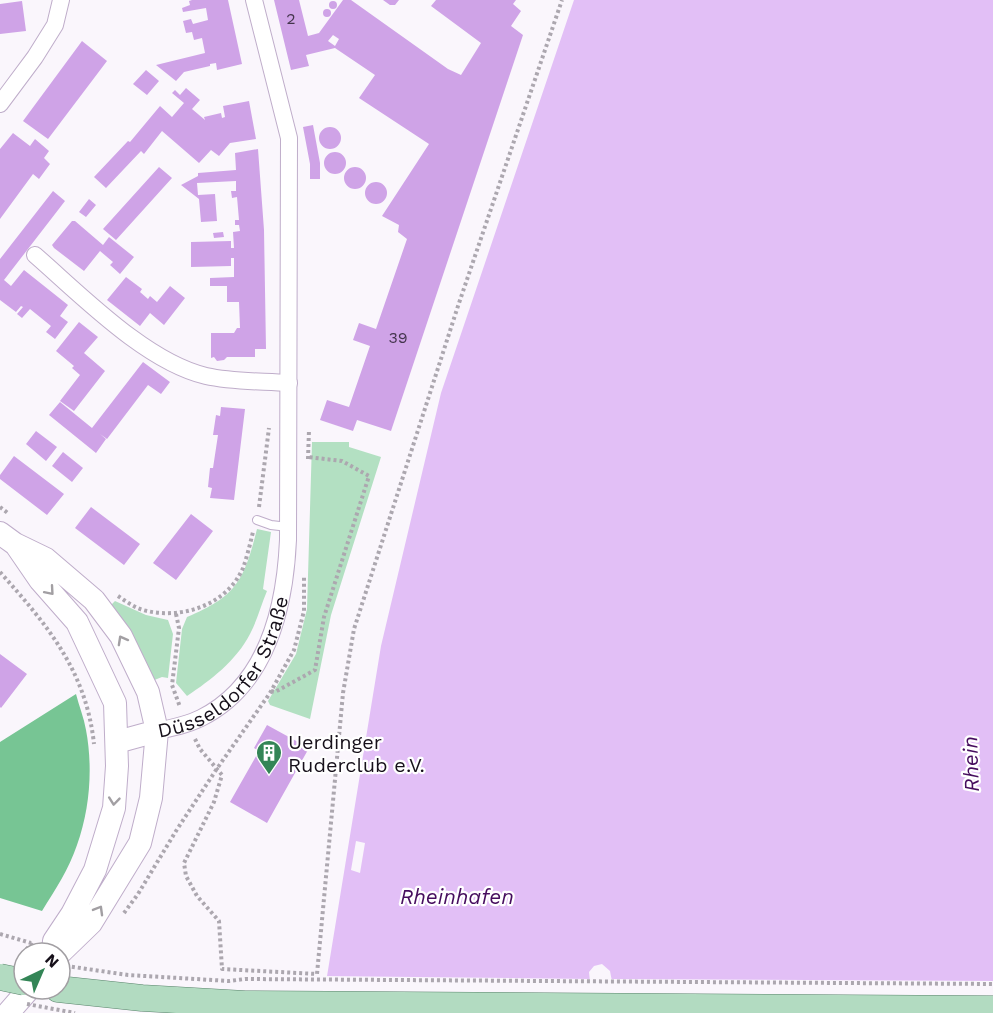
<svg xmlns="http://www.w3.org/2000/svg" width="993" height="1013" viewBox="0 0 993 1013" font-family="'Work Sans',sans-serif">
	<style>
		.green { fill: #b3e0c2 }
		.forest { fill: #77c594 }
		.water { fill: #e2bff6 }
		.pier { fill: #faf6fc }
		.building { fill: #cfa3e7; fill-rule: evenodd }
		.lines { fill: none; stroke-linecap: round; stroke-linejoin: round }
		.lane-casing { stroke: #bfadca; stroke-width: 10 }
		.street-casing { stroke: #bfadca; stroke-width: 18 }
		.secondary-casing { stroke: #bfadca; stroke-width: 24 }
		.primary-casing { stroke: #5a846c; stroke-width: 27 }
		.path { stroke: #aca7af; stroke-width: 4; stroke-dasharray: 3 3; stroke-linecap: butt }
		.lane { stroke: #fff; stroke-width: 8 }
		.street { stroke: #fff; stroke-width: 16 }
		.secondary { stroke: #fff; stroke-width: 22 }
		.primary { stroke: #b2dbc1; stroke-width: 26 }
		.primary-bridge-casing { stroke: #5a846c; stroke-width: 27; stroke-linecap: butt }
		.path-bridge { stroke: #aca7af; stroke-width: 4; stroke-dasharray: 3 3; stroke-linecap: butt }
		.primary-bridge { stroke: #b2dbc1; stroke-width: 26 }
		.oneway { stroke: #a29fa3 }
		.labels { text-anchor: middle; stroke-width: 4.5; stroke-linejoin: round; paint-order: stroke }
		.number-label { font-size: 16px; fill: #44354d }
		.street-label { font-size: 20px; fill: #16101a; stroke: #fff }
		.poi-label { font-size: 20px; fill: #16101a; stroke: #fff; text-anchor: start }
		.water-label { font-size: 21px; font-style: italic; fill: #460d5e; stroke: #fff }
	</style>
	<rect width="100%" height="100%" fill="#faf6fc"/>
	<path class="green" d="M312 442H349V447L381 457 331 615 310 719 270 705 268 701 296 654 307 609Z
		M257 529 271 532 263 589 267 591C261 605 257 621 250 634 236 661 211 680 187 696L176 683 182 629 187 617C237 596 244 580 257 529Z
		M115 601 146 615 168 620 173 634 168 678 162 677 152 681 109 607Z"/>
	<path class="forest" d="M76 694C79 706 84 718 86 730 93 767 90 809 77 845 69 869 55 890 42 911L0 898V742Z"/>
	<path class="water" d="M574 0H993V1013H618L610 971 602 964 594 966 589 972 593 1013H321L381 646 441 393Z"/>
	<path class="pier" d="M356 841 365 843 360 873 351 870Z
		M323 976 593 979 596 1013H318Z
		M609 979 993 981V1013H615Z"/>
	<path class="building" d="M192 0H228L242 64 217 70 216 63 210 64V66L184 72 176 81 156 65 205 53 202 38 194 40 192 32 186 33 183 21 191 19 193 24 208 20 206 8 183 12 182 8 190 5 189 1Z
		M274 0H299L308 36 319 33 343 0H351L448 69 461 75 481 43 431 6 436 0H516L513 4 521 11 511 26 523 35 391 431 357 420 353 431 320 420 327 400 349 407 370 346 353 340 359 323 376 329 407 239 398 232 399 225 382 216 429 144 359 98 375 75 335 48 306 55 309 66 291 70ZM333 35 339 39 335 46 328 41Z
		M383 0H399L395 5H390Z
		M329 5a4 4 0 1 1 8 0a4 4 0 1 1-8 0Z
		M22 1 26 31 0 34V4Z
		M323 13a4 4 0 1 1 8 0a4 4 0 1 1-8 0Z
		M82 41 107 61 48 139 23 121Z
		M146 70 159 81 147 95 133 84Z
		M186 88 200 100 192 109 205 120 204 117 221 113 222 118 225 117 223 106 249 101 256 139 230 143 219 156 211 150 199 163 162 131 144 154 141 151 106 188 94 177 128 141 130 142 160 106 172 117 184 103 172 93 175 90 180 95Z
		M313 125 320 163V179H310V164L303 127Z
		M319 138a11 11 0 1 1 22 0a11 11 0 1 1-22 0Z
		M13 133 30 146 35 139 49 151 44 158 50 164 39 179 33 174 0 219V149Z
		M258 149 264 230 266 349H255V357H227L224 360 217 361 214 357 211 358V333H234L237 328H240L239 302H227V286H210V278L234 277V258H231V266L191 267V242L231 241V248H234L233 232 240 231 239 225H235V220H239L237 197 232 198 231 191H236V181L197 183 198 195 215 194 216 208 217 221 201 222 199 199 181 185 198 176V173L236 170 235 153Z
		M324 163a11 11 0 1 1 22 0a11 11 0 1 1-22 0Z
		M344 178a11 11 0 1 1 22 0a11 11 0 1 1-22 0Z
		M159 167 172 178 116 240 103 229Z
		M365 193a11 11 0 1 1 22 0a11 11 0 1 1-22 0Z
		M53 191 65 201 4 280 11 286 24 270 68 305 60 316 68 322 55 339 46 332 51 326 30 309 22 318 17 314 23 307 21 306 16 312 0 300V259Z
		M89 199 96 205 86 217 79 212Z
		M72 221H75L103 245 109 237 134 257 120 274 110 265 113 262 100 251 84 271 54 248 52 245Z
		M223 232 224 237 214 238 213 233Z
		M126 277 142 289 140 292 148 299 150 296 157 302 170 286 185 298 164 325 150 313 140 326 107 300Z
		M79 322 98 337 84 353 105 371 74 411 60 401 80 375 72 368 74 366 56 351Z
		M143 362 170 382 161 394 148 385 107 439 100 434 106 439 96 453 49 415 60 402 92 428Z
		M221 407 245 409 234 500 210 498 212 488 208 487 210 468H213L218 435H213L216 415 220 416Z
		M36 431 57 447 46 461 26 444Z
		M63 452 83 468 72 482 52 466Z
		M14 456 64 494 47 515 0 479V475Z
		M91 507 140 544 124 565 75 528Z
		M191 514 213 531 176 580 153 563Z
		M0 654 27 674 1 708 0 707Z
		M267 725 309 748 267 823 230 802 259 751 254 748Z"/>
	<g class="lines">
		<defs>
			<path id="lane" d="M257 520 271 525 288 527"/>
			<g id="street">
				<path d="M0 104 35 57 55 25 61 0"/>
				<path d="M35 255C81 295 146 362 206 376 233 382 261 381 289 383"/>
				<path id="s1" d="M157 731C172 728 187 725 201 718 267 685 285 607 288 540L289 138 254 0"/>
			</g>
			<path id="secondary" d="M0 533 15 544 46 559 94 600 121 636 148 692 157 731 151 798 140 843 91 923 60 953
				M16 545 40 580 77 622 115 703 117 766 114 808 95 870 72 914 54 941 53 953
				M117 742 157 731
				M8 1013 29 989"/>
			<path id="primary" d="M58 989 142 998 245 1004 993 1009"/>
		</defs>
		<use href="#lane" class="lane-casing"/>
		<use href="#street" class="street-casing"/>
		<use href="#secondary" class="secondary-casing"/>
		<use href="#primary" class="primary-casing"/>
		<path class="path" d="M308 459 309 430
			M0 507 9 514
			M259 507 269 428
			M0 572C47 625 86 670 94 744
			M118 596C127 602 136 609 147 611 183 619 227 605 243 568 247 557 250 544 253 532
			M176 614 179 628 172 685 180 707
			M271 691 275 692 315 670 324 617 369 476 342 461 308 457
			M195 739 200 749 222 775 214 802 184 863 186 876 197 896 219 921 222 969 317 974 343 693 354 629 458 306 562 0
			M124 913 138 894 176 831 216 770 270 693 294 650 304 611V576
			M0 934 31 943
			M19 959 33 941"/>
		<use href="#lane" class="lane"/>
		<use href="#street" class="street"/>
		<use href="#secondary" class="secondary"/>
		<use href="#primary" class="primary"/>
		<defs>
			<path id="primary-bridge" d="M0 977 24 982"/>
		</defs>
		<use href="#primary-bridge" class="primary-bridge-casing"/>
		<path class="path-bridge" d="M60 965 128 975 229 981 245 979 993 984
			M27 1004 75 1013"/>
		<use href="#primary-bridge" class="primary-bridge"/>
	</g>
	<defs><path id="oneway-chevron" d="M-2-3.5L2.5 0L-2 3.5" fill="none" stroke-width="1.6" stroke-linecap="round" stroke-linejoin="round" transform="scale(1.5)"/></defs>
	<g class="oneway">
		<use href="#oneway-chevron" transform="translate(50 591) rotate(49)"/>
		<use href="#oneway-chevron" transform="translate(122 640) rotate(-119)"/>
		<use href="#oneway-chevron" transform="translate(114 801) rotate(96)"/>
		<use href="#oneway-chevron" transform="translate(99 910) rotate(-60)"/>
	</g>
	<defs>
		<symbol id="building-pin" viewBox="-11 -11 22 30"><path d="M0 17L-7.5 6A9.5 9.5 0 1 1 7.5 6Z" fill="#338556" stroke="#fff"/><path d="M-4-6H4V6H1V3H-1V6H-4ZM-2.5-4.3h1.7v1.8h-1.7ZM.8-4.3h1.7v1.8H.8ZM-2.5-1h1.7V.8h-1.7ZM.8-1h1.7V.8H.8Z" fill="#fff"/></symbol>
	</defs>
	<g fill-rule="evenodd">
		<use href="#building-pin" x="254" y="738" width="30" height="40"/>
	</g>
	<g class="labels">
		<g class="number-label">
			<text x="291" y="24">2</text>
			<text x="398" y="343">39</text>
		</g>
		<g class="street-label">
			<text dy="7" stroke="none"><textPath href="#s1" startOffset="99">Düsseldorfer Straße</textPath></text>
		</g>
		<g class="poi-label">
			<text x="288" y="749">Uerdinger<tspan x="288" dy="23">Ruderclub e.V.</tspan></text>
		</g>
		<g class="water-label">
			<text transform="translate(971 764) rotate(-92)" y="7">Rhein</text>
			<text x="457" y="904">Rheinhafen</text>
		</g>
	</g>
	<g transform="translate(42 971) rotate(44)"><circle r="28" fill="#ffffff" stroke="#a29fa3" stroke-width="1.5"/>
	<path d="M0-4.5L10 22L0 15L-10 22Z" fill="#338556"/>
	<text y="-9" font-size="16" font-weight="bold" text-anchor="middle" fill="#16101a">N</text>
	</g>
</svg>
